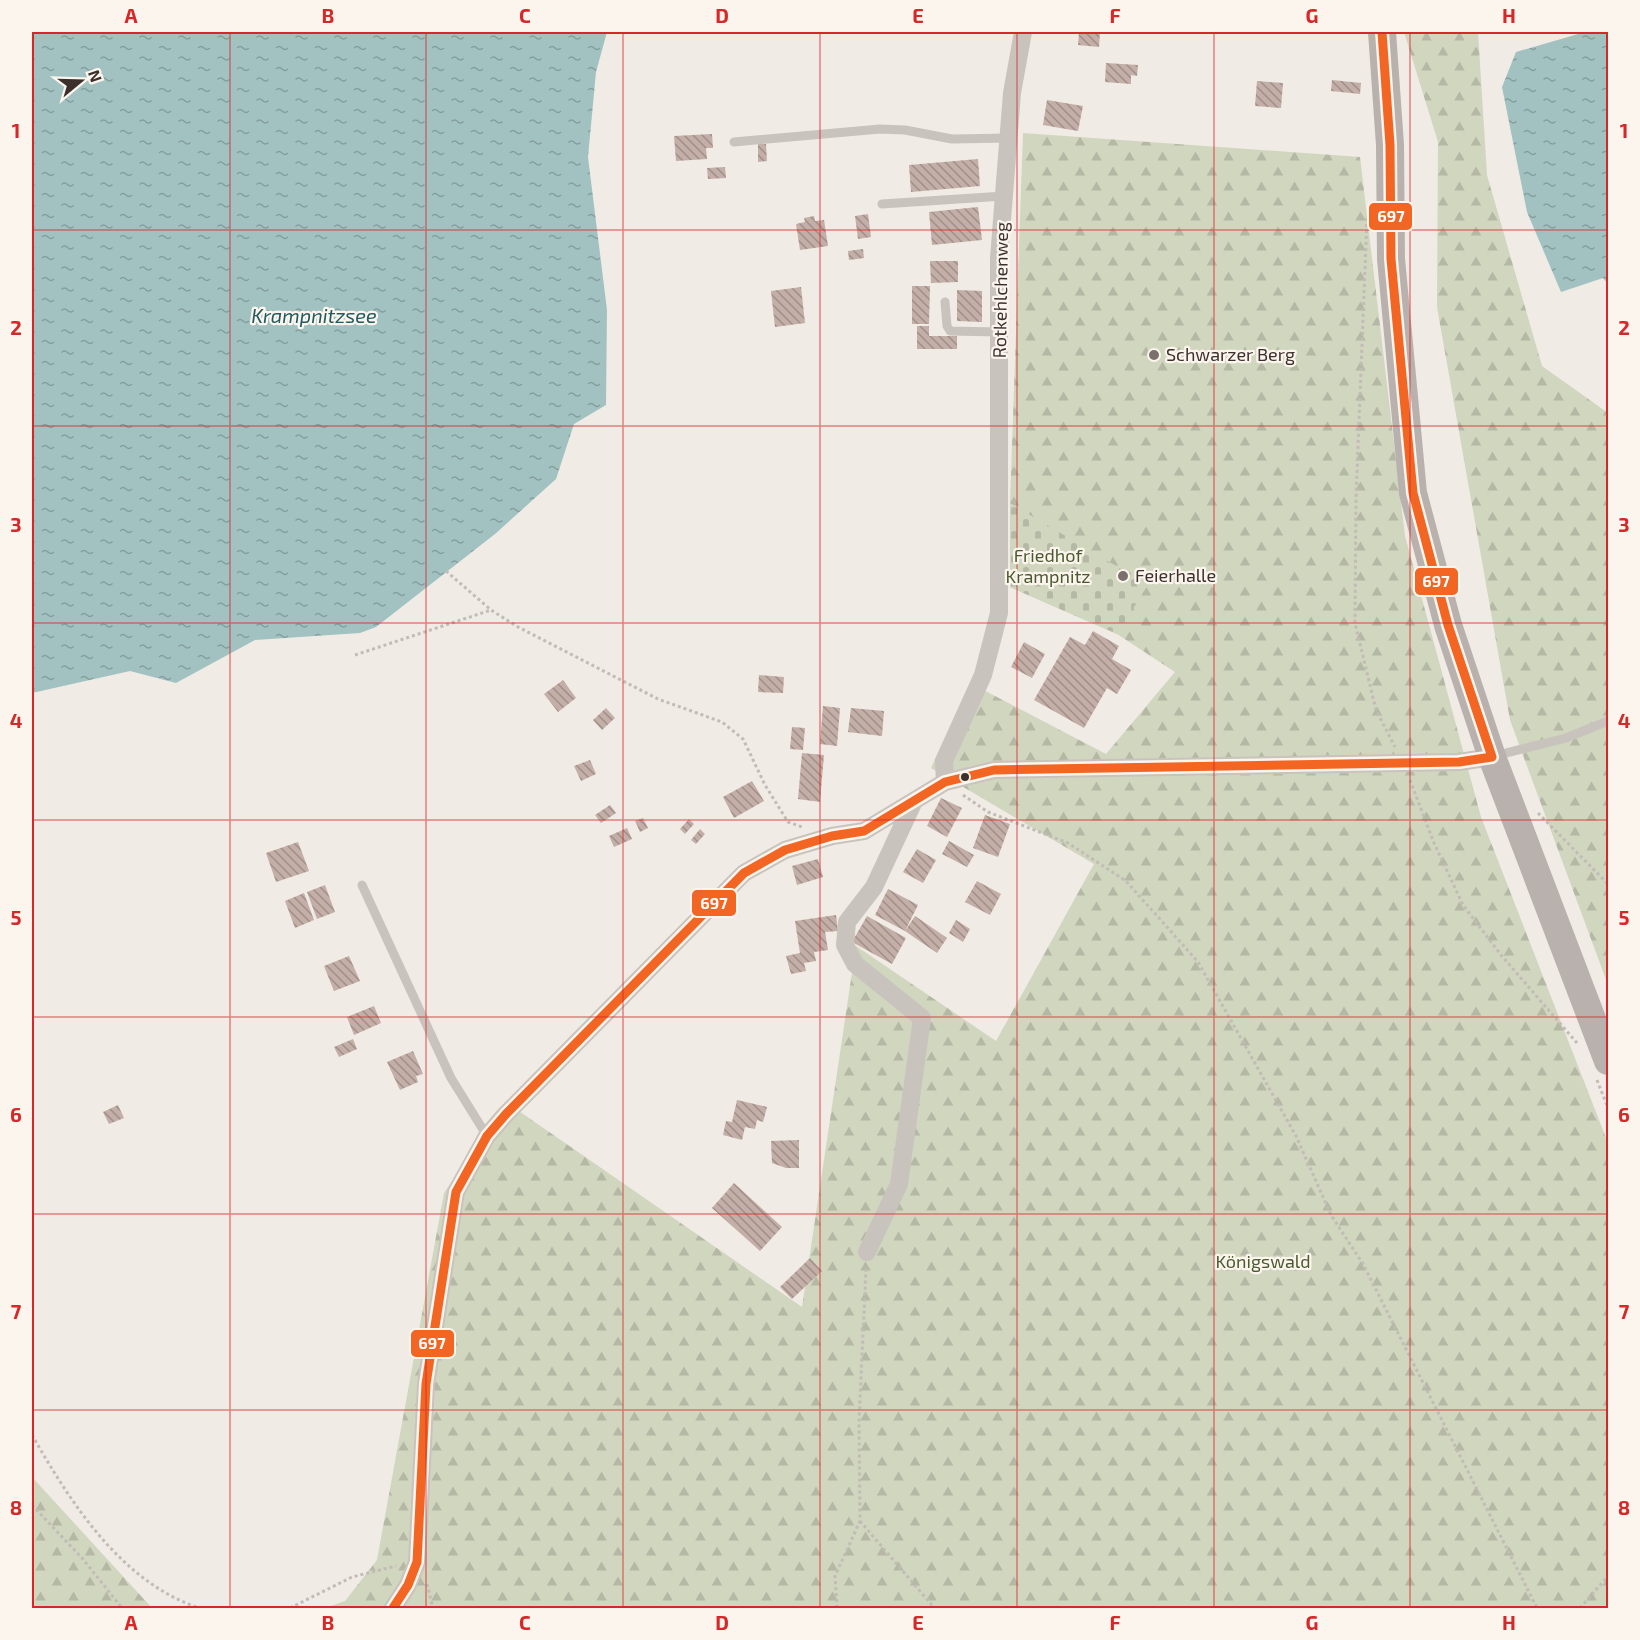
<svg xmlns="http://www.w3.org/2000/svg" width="1640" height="1640" viewBox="0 0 1640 1640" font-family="'Exo 2',sans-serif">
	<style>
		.forest { fill: url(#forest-firs) }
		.cemetery { fill: url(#cemetery-stones) }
		.water { fill: url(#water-ripples) }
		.building { fill: url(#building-back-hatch) }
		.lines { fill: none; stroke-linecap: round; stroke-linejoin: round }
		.path { stroke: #c2bbb6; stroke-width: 3; stroke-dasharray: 3 3; stroke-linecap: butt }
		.lane { stroke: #c9c3be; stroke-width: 9 }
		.street { stroke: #c9c3be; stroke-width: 18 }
		.primary { stroke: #b8b1ad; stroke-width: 28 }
		.bus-1-casing { stroke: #fbf5ee; stroke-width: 14 }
		.bus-1 { stroke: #f26522; stroke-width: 9 }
		.grid { fill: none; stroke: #d62828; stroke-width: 1.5; stroke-opacity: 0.55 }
		.poi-dot { fill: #7a716c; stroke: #fbf5ee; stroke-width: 2 }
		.bus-dot { fill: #3b302b; stroke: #fbf5ee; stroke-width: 2 }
		.labels { text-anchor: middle; stroke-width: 4.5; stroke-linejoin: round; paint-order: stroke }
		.street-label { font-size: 18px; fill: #3b302b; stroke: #fbf5ee }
		.poi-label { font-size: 18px; fill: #3b302b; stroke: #fbf5ee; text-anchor: start }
		.park-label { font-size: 18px; fill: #4a5a2e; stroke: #fbf5ee }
		.water-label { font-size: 20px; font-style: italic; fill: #1f5a5e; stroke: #fbf5ee }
		.line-badge { stroke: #fbf5ee; stroke-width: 2 }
		.badge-label { font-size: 16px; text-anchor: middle; font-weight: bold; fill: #fff }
		.neatline { fill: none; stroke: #d62828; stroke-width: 2 }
		.grid-label { font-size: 20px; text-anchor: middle; font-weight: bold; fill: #d62828 }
	</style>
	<defs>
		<pattern id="forest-firs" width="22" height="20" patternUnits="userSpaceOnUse" patternTransform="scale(1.5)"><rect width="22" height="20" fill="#d1d6bf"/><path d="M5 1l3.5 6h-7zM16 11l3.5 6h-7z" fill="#b4b8a4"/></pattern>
		<pattern id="cemetery-stones" width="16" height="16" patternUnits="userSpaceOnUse" patternTransform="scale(1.5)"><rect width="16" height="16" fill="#d1d6bf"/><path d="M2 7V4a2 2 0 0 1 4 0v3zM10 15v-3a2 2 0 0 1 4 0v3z" fill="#b4b8a4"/></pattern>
		<pattern id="water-ripples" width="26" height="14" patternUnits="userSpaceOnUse" patternTransform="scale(1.5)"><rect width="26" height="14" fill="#a1c2c1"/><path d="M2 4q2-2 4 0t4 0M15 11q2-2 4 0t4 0" fill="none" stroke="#849e9d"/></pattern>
		<pattern id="building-back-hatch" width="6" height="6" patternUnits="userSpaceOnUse" patternTransform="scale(1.5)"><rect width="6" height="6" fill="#c3afa7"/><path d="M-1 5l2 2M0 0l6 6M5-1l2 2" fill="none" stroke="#a08f88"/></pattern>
	</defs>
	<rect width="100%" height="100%" fill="#f0ebe5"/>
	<path class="forest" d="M1404 32H1478L1487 175 1542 366 1608 413V985L1510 720 1437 307 1438 142Z
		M1023 133 1360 157 1405 536 1481 817 1608 1143V1608H325L345 1601 377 1560 444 1193 506 1102 802 1307 856 946 996 1041 1094 864 931 768 970 683 1106 754 1175 672 1117 634 1010 587V503Z
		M32 1477 152 1608H32Z"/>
	<path class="cemetery" d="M1010 503 1148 585 1117 634 1010 587Z"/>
	<path class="water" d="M32 32H607L596 72 588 157 607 310 606 405 574 424 556 479 495 534 376 627 360 633 255 640 176 683 130 671 32 693Z
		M1585 32H1608V284L1603 278 1561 292 1527 212 1502 87 1516 52Z"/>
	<path class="building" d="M1079 32H1100L1099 47 1078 45Z
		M1106 63 1138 65 1137 76 1131 75V84L1105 82Z
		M1332 80 1361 83 1360 94 1331 91Z
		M1257 81 1283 83 1281 108 1255 106Z
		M1047 100 1083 106 1078 131 1043 125Z
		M712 134 713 148H706L707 159 676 161 674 136Z
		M758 144H766L767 161 758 162Z
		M978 159 980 186 911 192 909 165Z
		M725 167 726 178 708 179 707 168Z
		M978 207 982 240 932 245 929 212Z
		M868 214 871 237 858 239 855 216Z
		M814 216 815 221 824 220 828 246 800 250 796 224 805 222 804 218Z
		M863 249 864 258 849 260 848 251Z
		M930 261H958V282L931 283Z
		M912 286H930L929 324H912Z
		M801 287 805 323 775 327 771 291Z
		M957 290 982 291V322L957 321Z
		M917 326H929V336H957V349H917Z
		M1122 569 1130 574 1125 583 1116 578Z
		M1093 631 1119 646 1112 659 1131 670 1117 694 1107 688 1084 728 1034 700 1070 637 1085 645Z
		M1024 642 1045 654 1032 678 1011 667Z
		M759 675 784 677 783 693 758 692Z
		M563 680 576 698 558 712 544 694Z
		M823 706 840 708 837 746 820 744Z
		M606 708 615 718 602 730 593 720Z
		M851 708 884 711 882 736 848 732Z
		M792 727 805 728 803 750 790 749Z
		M802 753 824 755 820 802 798 799Z
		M590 760 596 774 581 781 574 766Z
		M752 781 764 801 734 818 723 797Z
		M941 798 962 808 947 837 927 826Z
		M610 805 616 813 601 823 595 815Z
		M985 815 1010 824 998 857 973 848Z
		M643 818 648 828 640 832 635 821Z
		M689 819 694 824 685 834 680 829Z
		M627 828 632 839 614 847 609 836Z
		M700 829 705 834 696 844 691 840Z
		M949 841 974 855 967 867 942 854Z
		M298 842 309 871 276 882 266 853Z
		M917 849 936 860 923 883 903 872Z
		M818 859 823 877 797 885 792 866Z
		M977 881 1001 894 990 915 965 902Z
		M325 885 335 912 317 919 307 892Z
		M888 889 918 905 905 931 875 915Z
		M304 893 314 920 295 928 285 901Z
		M836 915 838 931 825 932 828 950 814 952 816 961 804 963 806 971 791 974 786 956 800 953 795 921Z
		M867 916 906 938 892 964 852 942Z
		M915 916 947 938 937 953 905 931Z
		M956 920 970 929 963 942 949 933Z
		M349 956 360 981 334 991 324 966Z
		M374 1006 381 1023 354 1035 347 1017Z
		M353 1039 357 1049 339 1057 334 1047Z
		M413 1051 423 1074 416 1076 418 1082 400 1090 387 1062Z
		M737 1100 767 1107 763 1122 757 1120 755 1129 745 1127 742 1140 723 1135 726 1121 732 1122Z
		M118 1105 124 1118 109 1124 103 1112Z
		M799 1140V1168H786L772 1163 771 1141Z
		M734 1183 782 1227 760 1251 712 1208Z
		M810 1258 822 1271 792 1299 780 1287Z"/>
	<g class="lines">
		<path class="path" d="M1367 218 1356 498 1355 623 1376 710 1395 747
			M446 571 491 610 518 627 658 699 722 722 743 739 765 785 788 822 802 827
			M355 655 491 610
			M1410 780 1434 843 1463 905 1501 955 1577 1043
			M963 795 988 812 1068 843 1126 881 1198 962 1296 1136 1331 1215 1363 1264 1537 1608
			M1538 813 1608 884
			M1597 1080 1608 1108
			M32 1435C71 1503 121 1582 199 1608
			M32 1505 82 1558 122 1608
			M860 1521 931 1604 932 1608
			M427 1584 433 1608
			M290 1608 352 1577 396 1566
			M837 1608 835 1576 860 1521 859 1421 866 1269
			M1580 1608 1608 1576"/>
		<path class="lane" d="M734 142 880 129 905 130 952 139 1008 138
			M882 204 1004 196
			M945 302 947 326 950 331 999 332
			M1494 756 1566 738 1608 721
			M362 885 451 1078 487 1136"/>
		<path class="street" d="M945 782 944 761 983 675 999 613V258L1012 93 1023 32
			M867 1252 899 1184 922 1018 855 964 845 945 847 922 874 887 914 801
			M393 1608 408 1585 417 1562 426 1384 456 1192 487 1136 506 1114 744 873 785 850 832 836 864 831 945 782 994 770 1459 762 1492 757"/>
		<path class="primary" d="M1382 32 1390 145 1391 259 1413 493 1448 625 1492 757 1608 1061"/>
		<defs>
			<path id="bus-1" d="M1382 32 1390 145 1391 259 1413 493 1448 625 1492 757
				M393 1608 408 1585 417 1562 426 1384 456 1192 487 1136 506 1114 744 873 785 850 832 836 864 831 945 782 994 770 1459 762 1492 757"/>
		</defs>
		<use href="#bus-1" class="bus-1-casing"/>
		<use href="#bus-1" class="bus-1"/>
	</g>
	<path class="grid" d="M230 32V1608M426 32V1608M623 32V1608M820 32V1608M1017 32V1608M1214 32V1608M1410 32V1608M32 230H1608M32 426H1608M32 623H1608M32 820H1608M32 1017H1608M32 1214H1608M32 1410H1608"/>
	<g class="poi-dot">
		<circle cx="1154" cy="355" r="6"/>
		<circle cx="1123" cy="576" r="6"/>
	</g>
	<circle class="bus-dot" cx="965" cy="777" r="5"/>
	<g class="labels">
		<g class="street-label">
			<text transform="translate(1001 290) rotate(-89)" y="6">Rotkehlchenweg</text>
		</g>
		<g class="poi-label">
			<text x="1166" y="361">Schwarzer Berg</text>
			<text x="1135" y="582">Feierhalle</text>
		</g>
		<g class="park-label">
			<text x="1048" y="562">Friedhof<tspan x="1048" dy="21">Krampnitz</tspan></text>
			<text x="1263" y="1268">Königswald</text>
		</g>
		<g class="water-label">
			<text x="314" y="323">Krampnitzsee</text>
		</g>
	</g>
	<g class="line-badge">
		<rect x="1368" y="202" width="45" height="29" rx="6" fill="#f26522"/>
		<rect x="1414" y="567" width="45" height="29" rx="6" fill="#f26522"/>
		<rect x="691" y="889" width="46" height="28" rx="6" fill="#f26522"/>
		<rect x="410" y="1329" width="45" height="29" rx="6" fill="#f26522"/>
	</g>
	<g class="badge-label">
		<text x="1391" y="222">697</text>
		<text x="1436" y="587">697</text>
		<text x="714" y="909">697</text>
		<text x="432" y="1349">697</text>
	</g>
	<rect width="1640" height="1640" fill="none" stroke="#fbf5ee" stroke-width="66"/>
	<g transform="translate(81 81) rotate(71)" stroke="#fbf5ee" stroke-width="4.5" paint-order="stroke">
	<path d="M0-4.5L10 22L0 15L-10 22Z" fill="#3b302b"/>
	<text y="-9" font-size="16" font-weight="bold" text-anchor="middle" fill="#3b302b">N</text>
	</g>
	<rect x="33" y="33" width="1574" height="1574" class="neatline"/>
	<g class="grid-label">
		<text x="131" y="23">A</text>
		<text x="328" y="23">B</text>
		<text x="525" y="23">C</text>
		<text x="722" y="23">D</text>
		<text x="918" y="23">E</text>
		<text x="1115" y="23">F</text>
		<text x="1312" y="23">G</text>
		<text x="1509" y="23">H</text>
		<text x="16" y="138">1</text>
		<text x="1624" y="138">1</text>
		<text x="16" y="335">2</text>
		<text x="1624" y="335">2</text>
		<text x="16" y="532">3</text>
		<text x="1624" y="532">3</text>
		<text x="16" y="728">4</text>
		<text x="1624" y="728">4</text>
		<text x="16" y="925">5</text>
		<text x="1624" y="925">5</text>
		<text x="16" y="1122">6</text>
		<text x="1624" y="1122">6</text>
		<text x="16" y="1319">7</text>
		<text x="1624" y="1319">7</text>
		<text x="16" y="1515">8</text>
		<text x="1624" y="1515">8</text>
		<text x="131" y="1630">A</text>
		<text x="328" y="1630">B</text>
		<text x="525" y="1630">C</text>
		<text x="722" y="1630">D</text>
		<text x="918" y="1630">E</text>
		<text x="1115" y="1630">F</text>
		<text x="1312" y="1630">G</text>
		<text x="1509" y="1630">H</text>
	</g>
</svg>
